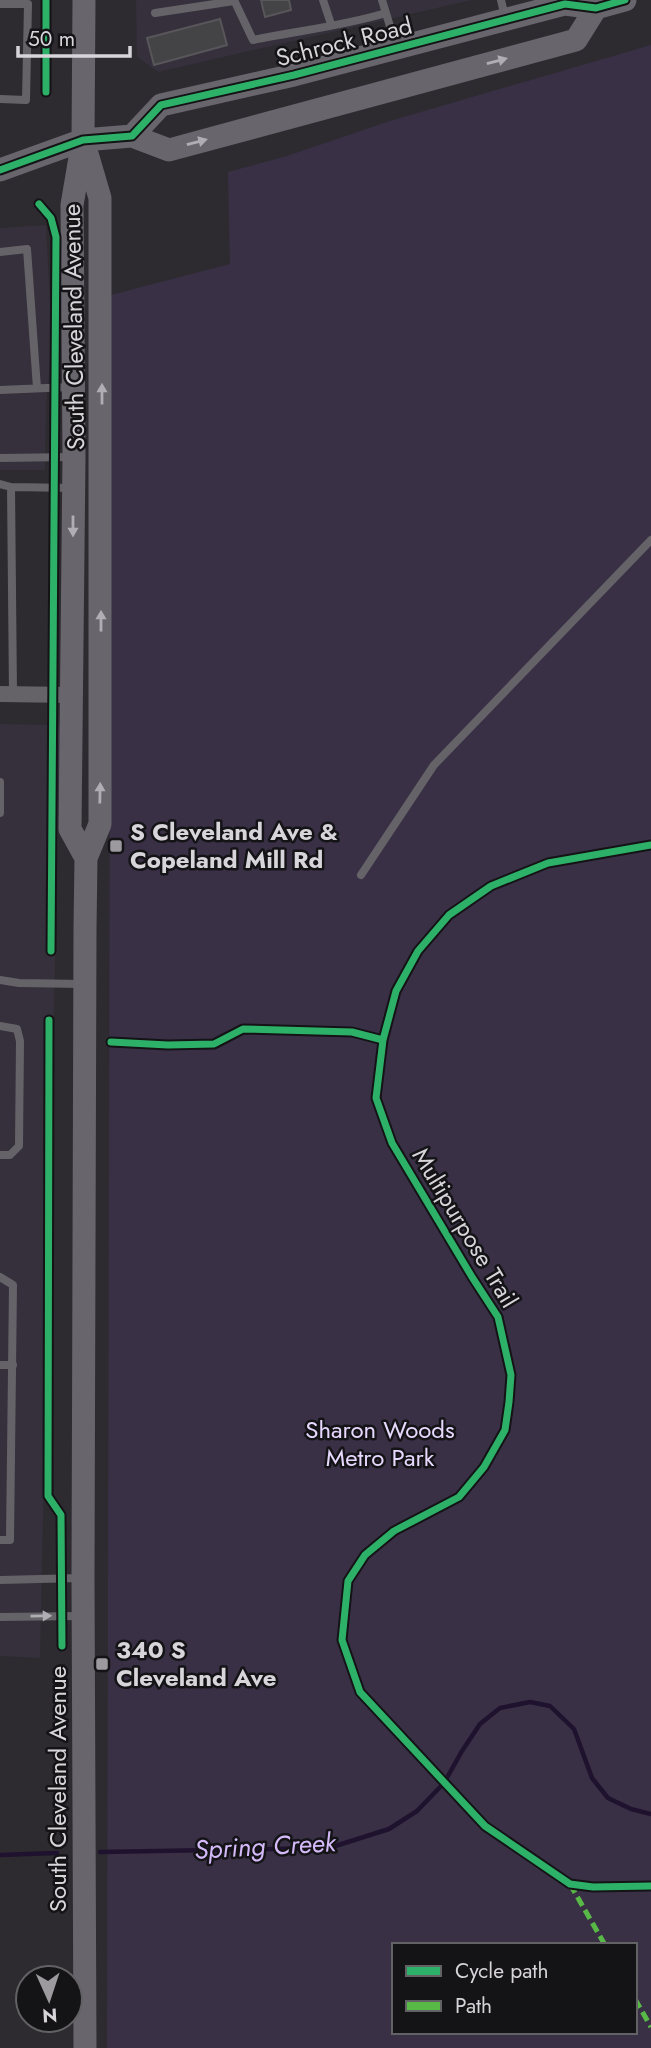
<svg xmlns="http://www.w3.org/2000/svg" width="651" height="2048" viewBox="0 0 651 2048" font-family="Jost,sans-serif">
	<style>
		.built { fill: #35303c }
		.green { fill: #393046; fill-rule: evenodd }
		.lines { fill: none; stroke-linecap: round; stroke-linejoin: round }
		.stream { stroke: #1f122f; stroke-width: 4.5 }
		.building { fill: #444346; stroke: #58565a; stroke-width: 2 }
		.lane { stroke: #656368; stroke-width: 8 }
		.street { stroke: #656368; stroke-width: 16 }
		.secondary { stroke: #68656c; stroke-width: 23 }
		.quiet { stroke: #58b947; stroke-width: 5; stroke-dasharray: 10 5; stroke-linecap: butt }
		.cycleway-casing { stroke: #141316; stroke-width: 11 }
		.cycleway { stroke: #2db169; stroke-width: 7 }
		.oneway { fill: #b0aeb4 }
		.oneway2 { fill: #afadb2 }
		.poi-dot { fill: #9c9a9e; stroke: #141316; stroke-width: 2.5 }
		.labels { text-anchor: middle; stroke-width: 5; stroke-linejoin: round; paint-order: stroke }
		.street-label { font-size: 24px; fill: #d7d5da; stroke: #141316 }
		.poi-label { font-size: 24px; font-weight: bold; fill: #d7d5da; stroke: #141316; text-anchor: start }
		.park-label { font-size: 24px; fill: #e7d8fe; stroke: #141316 }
		.water-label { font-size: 26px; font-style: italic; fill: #d4baf9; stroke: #141316 }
	</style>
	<rect width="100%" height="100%" fill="#2d2b30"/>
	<path class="built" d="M136 0H472L158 72 137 57Z
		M46 225 52 342 46 408 45 470H0V228Z
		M0 724 60 725 40 1658 0 1656Z"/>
	<path class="green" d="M651 45V2048H107L111 295 230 264 228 172 287 156 390 121ZM394 1945H635V2032H394Z"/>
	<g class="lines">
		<path class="stream" d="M100 1852 329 1848 389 1829 417 1811 444 1783 462 1751 480 1724 500 1708 530 1702 550 1706 574 1729 592 1778 608 1798 631 1809 651 1814
			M0 1855 57 1853"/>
	</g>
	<path class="building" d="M261 0H289L291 10 265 17Z
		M220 19 227 45 154 65 147 38Z"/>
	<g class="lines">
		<path class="lane" d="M234 0 253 40C297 31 343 26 386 13
			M323 0 331 24
			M382 0 396 46
			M501 0 505 17
			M0 4H28L26 100 0 99
			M155 13 234 1
			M0 252 27 249 37 388
			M0 390 70 387
			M0 458 71 457
			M0 484 11 487 73 488
			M11 487 13 694
			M0 782V813
			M361 875 434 765 651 540
			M0 980 19 983 82 984
			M0 1026 17 1029 20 1041 19 1146 10 1155H0
			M0 1277 13 1285 10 1540H0
			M0 1365H13
			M0 1580 80 1578
			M0 1617 81 1616"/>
		<path class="street" d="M0 694 72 695"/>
		<path class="secondary" d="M84 0 83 140 72 205 74 457 70 829 86 858
			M132 136 161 105 294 75 565 4 596 8 625 0
			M83 140 100 198V824L86 858 85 928 83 1578 85 2048
			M0 170 83 140 132 136 169 150 576 40 596 8"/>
		<path class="quiet" d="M570 1884 605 1945
			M635 1999 651 2027"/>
		<defs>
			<path id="cycleway" d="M46 0V92
				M0 170 83 140 132 136 161 105 294 75 565 4 596 8 625 0
				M39 204 51 218 56 237 51 951
				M651 845 548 863 491 886 449 915 418 951 396 991 383 1040 376 1098 392 1143 472 1277 498 1317 511 1375 509 1402 505 1430 484 1467 459 1497 394 1531 365 1555 348 1581 342 1640 360 1692 485 1826 570 1884 593 1887 651 1886
				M49 1020 48 1496 61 1515 62 1646
				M111 1042 168 1045 214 1044 243 1029 352 1032 383 1040"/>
		</defs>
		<use href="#cycleway" class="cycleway-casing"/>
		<use href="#cycleway" class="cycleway"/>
	</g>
	<defs><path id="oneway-solid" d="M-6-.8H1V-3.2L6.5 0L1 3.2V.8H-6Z" transform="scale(1.75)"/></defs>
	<g class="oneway">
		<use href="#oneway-solid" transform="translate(497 61) rotate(-15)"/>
		<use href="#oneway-solid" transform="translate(197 142) rotate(-15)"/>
		<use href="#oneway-solid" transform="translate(102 394) rotate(-90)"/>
		<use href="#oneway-solid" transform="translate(73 526) rotate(90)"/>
		<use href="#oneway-solid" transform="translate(101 621) rotate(-90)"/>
		<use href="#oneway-solid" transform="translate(100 793) rotate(-89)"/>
	</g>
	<use class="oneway2" href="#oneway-solid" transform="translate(41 1616) rotate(-1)"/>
	<g class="poi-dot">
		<rect x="109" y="839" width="14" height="14" rx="3.5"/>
		<rect x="95" y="1657" width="14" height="14" rx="3.5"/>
	</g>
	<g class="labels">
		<g class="street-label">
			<text transform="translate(344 42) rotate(-14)" y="8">Schrock Road</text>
			<text transform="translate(74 327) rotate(-91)" y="8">South Cleveland Avenue</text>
			<text transform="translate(465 1228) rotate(59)" y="8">Multipurpose Trail</text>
			<text transform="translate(58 1789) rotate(-90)" y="8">South Cleveland Avenue</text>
		</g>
		<g class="poi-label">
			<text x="130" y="840">S Cleveland Ave &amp;<tspan x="130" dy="28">Copeland Mill Rd</tspan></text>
			<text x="116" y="1658">340 S<tspan x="116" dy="28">Cleveland Ave</tspan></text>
		</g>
		<g class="park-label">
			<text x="380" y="1438">Sharon Woods<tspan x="380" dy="28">Metro Park</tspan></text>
		</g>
		<g class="water-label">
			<text transform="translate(265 1846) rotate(-3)" y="9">Spring Creek</text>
		</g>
	</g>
	<rect x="392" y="1943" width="245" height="91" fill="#141316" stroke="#626164" stroke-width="2"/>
	<rect x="406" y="1966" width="35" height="10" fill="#2db169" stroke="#626164" stroke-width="2"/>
	<text x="455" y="1978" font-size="21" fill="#d7d5da">Cycle path</text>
	<rect x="406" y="2001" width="35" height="10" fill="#58b947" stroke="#626164" stroke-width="2"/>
	<text x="455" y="2013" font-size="21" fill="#d7d5da">Path</text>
	<g transform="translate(49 1999) rotate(177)"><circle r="33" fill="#141316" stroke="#626164" stroke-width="2"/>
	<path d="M0-5L12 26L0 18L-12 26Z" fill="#9c9a9e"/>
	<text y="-10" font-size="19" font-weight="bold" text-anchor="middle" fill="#d7d5da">N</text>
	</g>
	<path d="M18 46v10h112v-10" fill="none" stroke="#d7d5da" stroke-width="3.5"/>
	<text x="28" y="46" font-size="21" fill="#d7d5da" stroke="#141316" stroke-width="5" paint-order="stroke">50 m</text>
</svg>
